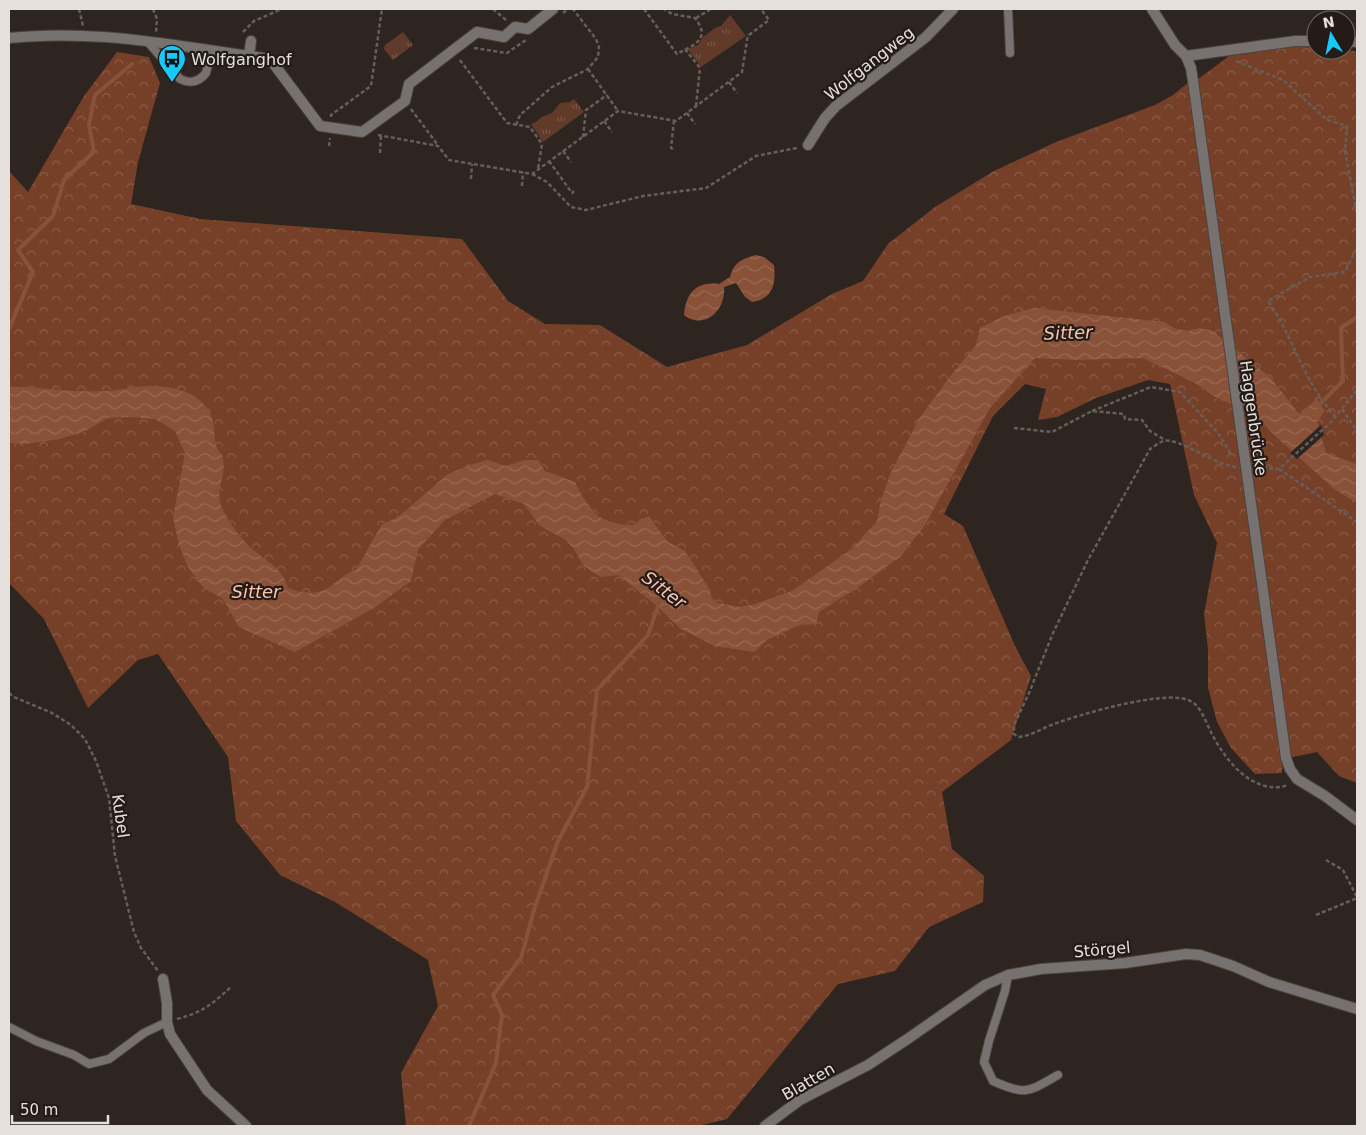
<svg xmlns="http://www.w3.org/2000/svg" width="1366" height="1135" viewBox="0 0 1366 1135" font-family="'DejaVu Sans',sans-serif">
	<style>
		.forest { fill: url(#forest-crowns) }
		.park { fill: url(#park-tufts) }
		.water { fill: url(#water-waves) }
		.pier { fill: #2e2521 }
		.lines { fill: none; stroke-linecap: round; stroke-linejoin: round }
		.stream { stroke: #885138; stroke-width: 4 }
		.service-casing { stroke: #4b433f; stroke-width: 10 }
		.minor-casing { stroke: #4b433f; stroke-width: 12 }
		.tertiary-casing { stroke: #4b433f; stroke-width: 12 }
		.path { stroke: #665e5a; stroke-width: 2.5; stroke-dasharray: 4 2.5; stroke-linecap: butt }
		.service { stroke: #77716f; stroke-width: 8 }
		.minor { stroke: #77716f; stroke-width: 10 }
		.tertiary { stroke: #77716f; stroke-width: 10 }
		.minor-bridge-casing { stroke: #4b433f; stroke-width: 12; stroke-linecap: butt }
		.minor-bridge { stroke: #77716f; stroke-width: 10 }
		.labels { text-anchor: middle; stroke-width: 4.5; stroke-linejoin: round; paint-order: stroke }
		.poi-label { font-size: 16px; fill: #e6e0dd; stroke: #241b17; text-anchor: start }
		.street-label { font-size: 16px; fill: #e6e0dd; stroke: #241b17 }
		.water-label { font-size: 18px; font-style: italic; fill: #f9c5ae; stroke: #241b17 }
	</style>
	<defs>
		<pattern id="forest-crowns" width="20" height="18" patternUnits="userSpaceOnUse" patternTransform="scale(1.25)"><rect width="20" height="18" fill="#764028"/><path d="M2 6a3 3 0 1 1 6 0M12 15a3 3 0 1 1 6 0" fill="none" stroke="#8a5b47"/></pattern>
		<pattern id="park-tufts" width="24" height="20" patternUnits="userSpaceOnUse" patternTransform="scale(1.25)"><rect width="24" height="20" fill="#613a29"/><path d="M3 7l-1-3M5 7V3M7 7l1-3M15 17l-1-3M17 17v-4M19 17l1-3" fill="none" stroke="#785648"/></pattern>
		<pattern id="water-waves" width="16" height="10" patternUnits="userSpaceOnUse" patternTransform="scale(1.25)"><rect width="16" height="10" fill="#885138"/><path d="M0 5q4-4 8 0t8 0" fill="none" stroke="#996a54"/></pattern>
	</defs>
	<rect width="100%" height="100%" fill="#2e2521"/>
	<path class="forest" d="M1296 46 1316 48V50L1357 51V783L1339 776 1317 752 1283 759 1282 773 1255 774 1231 748 1217 722 1208 688V649L1204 614 1217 543 1194 495 1170 384 1148 380 1096 398 1057 417 1038 420 1046 389 1025 384 993 416 944 514 963 526 1015 646 1031 676 1011 740 942 792 952 849 984 876 983 902 929 927 895 971 838 984 727 1119 698 1126H406L401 1073 438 1006 428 960 335 902 280 875 236 821 228 757 158 654 138 660 88 708 44 619 9 583V171L28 192 84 96 117 52 149 57 160 83 138 162 131 204 200 219 462 239 508 301 545 324 600 325 667 367 747 345 832 294 863 281 888 244 935 207 994 171 1056 142 1155 105 1173 95 1189 82 1197 80 1229 56Z"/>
	<path class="park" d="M730 15 746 36 701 67 688 49 698 45 703 37 715 28 721 26Z
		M403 32 413 45 393 60 384 49 385 45Z
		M574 99 584 112 543 142 531 124 536 122 542 117 552 113 560 103 570 102Z"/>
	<path class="water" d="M756 255 764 257 774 265C776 284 773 299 752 302L745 297 736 283 724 287C726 309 706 331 684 315 686 293 696 281 719 284L730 277C734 262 742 259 756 255Z
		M1034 308 1164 322 1176 329 1191 331 1199 328 1213 331 1271 378 1299 414 1317 399 1325 411 1317 421 1326 453 1357 464V503L1334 489 1273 434 1261 421 1242 408 1217 398 1195 383 1143 358 1077 360 1035 358 990 408 925 525 900 557 863 584 819 612 816 624 799 625 767 640 754 652 715 646 681 629 656 605 618 575 600 577 583 565 574 549 566 540 539 525 524 504 495 494 445 520 418 550 411 581 374 608 295 652 239 627 223 599 202 586 188 567 179 545 173 518 185 453 175 431 155 419 131 417 108 418 85 431 60 439 25 444 9 443V387C32 386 54 391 77 391 87 391 97 392 108 391 122 390 135 386 149 386 174 385 208 395 213 422 215 430 214 438 216 445 217 450 222 454 223 458 227 478 213 490 223 510 230 524 240 537 250 547 266 562 282 566 288 588 300 593 315 595 326 589 337 583 344 573 356 570L382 524 394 519 404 512 448 474 473 464 487 460 506 466 525 460H538L545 471 575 482C578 490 592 513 600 517 610 523 623 525 634 525L641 519 649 517 668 542 685 551 707 585 712 598 717 603 740 607 755 604 792 591 853 548 877 521 881 500 891 472 919 419 951 375 976 345 980 328 1004 316Z"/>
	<path class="pier" d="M1321 425 1324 435 1297 459 1290 453Z"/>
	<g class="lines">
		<path class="stream" d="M9 329 33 272 18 250 53 216 64 180 94 152 89 125 95 95 132 64
			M1318 406 1343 381 1341 328 1357 317
			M469 1126 496 1063 502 1015 493 995 521 958 534 910 558 841 587 787 597 690 648 635 659 603"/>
		<defs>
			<path id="service" d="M1008 9 1010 53
				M147 41 180 79C190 84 199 82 206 73 209 64 209 56 202 49
				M1008 975 1005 991 989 1041 984 1062 993 1081C1026 1096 1028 1092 1058 1075
				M9 1027 36 1041 74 1055 89 1064 109 1059 144 1033 167 1022"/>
			<path id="minor" d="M1152 9 1175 45 1186 56 1191 68 1193 81
				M1346 41 1357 42
				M202 49 270 59 320 126 362 132 405 101 409 84 477 32 504 37 515 27 528 29 553 9
				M249 56 251 41
				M1186 56 1295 41H1316
				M808 145 825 118 836 106 926 37 953 9
				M1286 758 1290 769 1297 779 1325 796 1357 820
				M163 979 167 1003V1022L170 1034 207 1090 246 1126
				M765 1126 800 1100 868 1065 909 1038 985 985 1008 975 1041 969 1125 963 1186 954 1200 955 1233 966 1269 982 1357 1009"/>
			<path id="tertiary" d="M9 38C74 31 138 39 202 49"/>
		</defs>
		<use href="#service" class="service-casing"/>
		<use href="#minor" class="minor-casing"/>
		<use href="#tertiary" class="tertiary-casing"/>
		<path class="path" d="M79 9 83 26
			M153 9 157 19 156 33
			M493 9 506 20
			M644 9 677 54C693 45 712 40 695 18L672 14 664 9
			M563 13 568 9
			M696 18 711 9
			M243 32 254 21 282 9
			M749 35 769 20 761 9
			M474 48 507 53 526 40
			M685 49 700 68 696 106
			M460 60 507 123 530 127 542 144 538 169
			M1236 61 1283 80 1327 120 1347 126 1345 152 1357 214
			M588 69 618 111
			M729 82 737 93
			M411 109 437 144
			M687 113 695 124
			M331 117V115L371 86 382 9
			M604 121 612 132
			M516 125 520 115 552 87 588 69 598 57 599 47 596 39 573 9
			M378 135 438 146 449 160 532 174 618 111 676 121 742 72 748 34
			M583 137 586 110 607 95
			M329 146 330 138
			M673 149 671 148 674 120
			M563 151 571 162
			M380 153 381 136
			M549 161 572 193 574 191
			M532 174 547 182 571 207 586 210 643 196 706 188 756 156 797 148
			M471 179 472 164
			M522 186 523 172
			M1342 409 1357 431
			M1092 411 1151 387 1180 392 1218 433 1232 456
			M1336 417C1304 384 1294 338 1268 301L1310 277 1345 272 1357 248
			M1014 428 1052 432 1092 411 1124 414 1125 419 1142 420 1150 431 1165 440
			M1236 467C1215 465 1178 437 1164 441 1159 442 1154 447 1150 449L1088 560 1053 633 1029 693 1014 725V734L1018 737C1032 736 1042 728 1054 724 1081 714 1163 690 1188 700 1200 704 1205 720 1210 730 1223 758 1253 797 1288 785
			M1256 468 1279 469 1331 422 1357 390
			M1279 469 1357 522
			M9 693 14 697 52 713 71 725 85 739 96 761 109 798 115 856 134 932 141 948 158 971
			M1326 860 1343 870 1357 897
			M1316 915 1357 898
			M177 1019C204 1012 212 1004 232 986"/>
		<use href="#service" class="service"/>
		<use href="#minor" class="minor"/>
		<use href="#tertiary" class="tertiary"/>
		<defs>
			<path id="minor-bridge" d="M1193 81 1286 758"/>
		</defs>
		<use href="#minor-bridge" class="minor-bridge-casing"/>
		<use href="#minor-bridge" class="minor-bridge"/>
	</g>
	<defs>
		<symbol id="bus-pin" viewBox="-11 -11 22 30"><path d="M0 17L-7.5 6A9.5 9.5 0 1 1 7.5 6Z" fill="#16cafb" stroke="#241b17"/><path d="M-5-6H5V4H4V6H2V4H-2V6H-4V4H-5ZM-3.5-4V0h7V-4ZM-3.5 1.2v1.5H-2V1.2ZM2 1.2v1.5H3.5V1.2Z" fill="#111"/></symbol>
	</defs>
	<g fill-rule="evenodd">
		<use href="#bus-pin" x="156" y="43" width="32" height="43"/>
	</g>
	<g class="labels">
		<g class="poi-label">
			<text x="191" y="65">Wolfganghof</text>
		</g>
		<g class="street-label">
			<text transform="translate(869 63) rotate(-38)" y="6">Wolfgangweg</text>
			<text transform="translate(1254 418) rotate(82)" y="6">Haggenbrücke</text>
			<text transform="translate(121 816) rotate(82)" y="6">Kubel</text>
			<text transform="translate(1102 949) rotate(-5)" y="6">Störgel</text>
			<text transform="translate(808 1081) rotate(-30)" y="6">Blatten</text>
		</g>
		<g class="water-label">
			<text transform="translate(1068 333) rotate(-2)" y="6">Sitter</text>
			<text transform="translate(664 590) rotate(37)" y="6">Sitter</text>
			<text x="256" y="598">Sitter</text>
		</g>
	</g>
	<rect width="1366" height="1135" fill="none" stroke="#e6e0dd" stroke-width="20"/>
	<g transform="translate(1331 35) rotate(350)"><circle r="24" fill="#241b17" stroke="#726a66"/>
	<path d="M0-4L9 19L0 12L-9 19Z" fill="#16cafb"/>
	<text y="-8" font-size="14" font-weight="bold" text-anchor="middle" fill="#e6e0dd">N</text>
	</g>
	<path d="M12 1115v8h96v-8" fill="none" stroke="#e6e0dd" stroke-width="2.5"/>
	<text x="20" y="1115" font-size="15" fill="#e6e0dd" stroke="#241b17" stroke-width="4" paint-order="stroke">50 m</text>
</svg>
